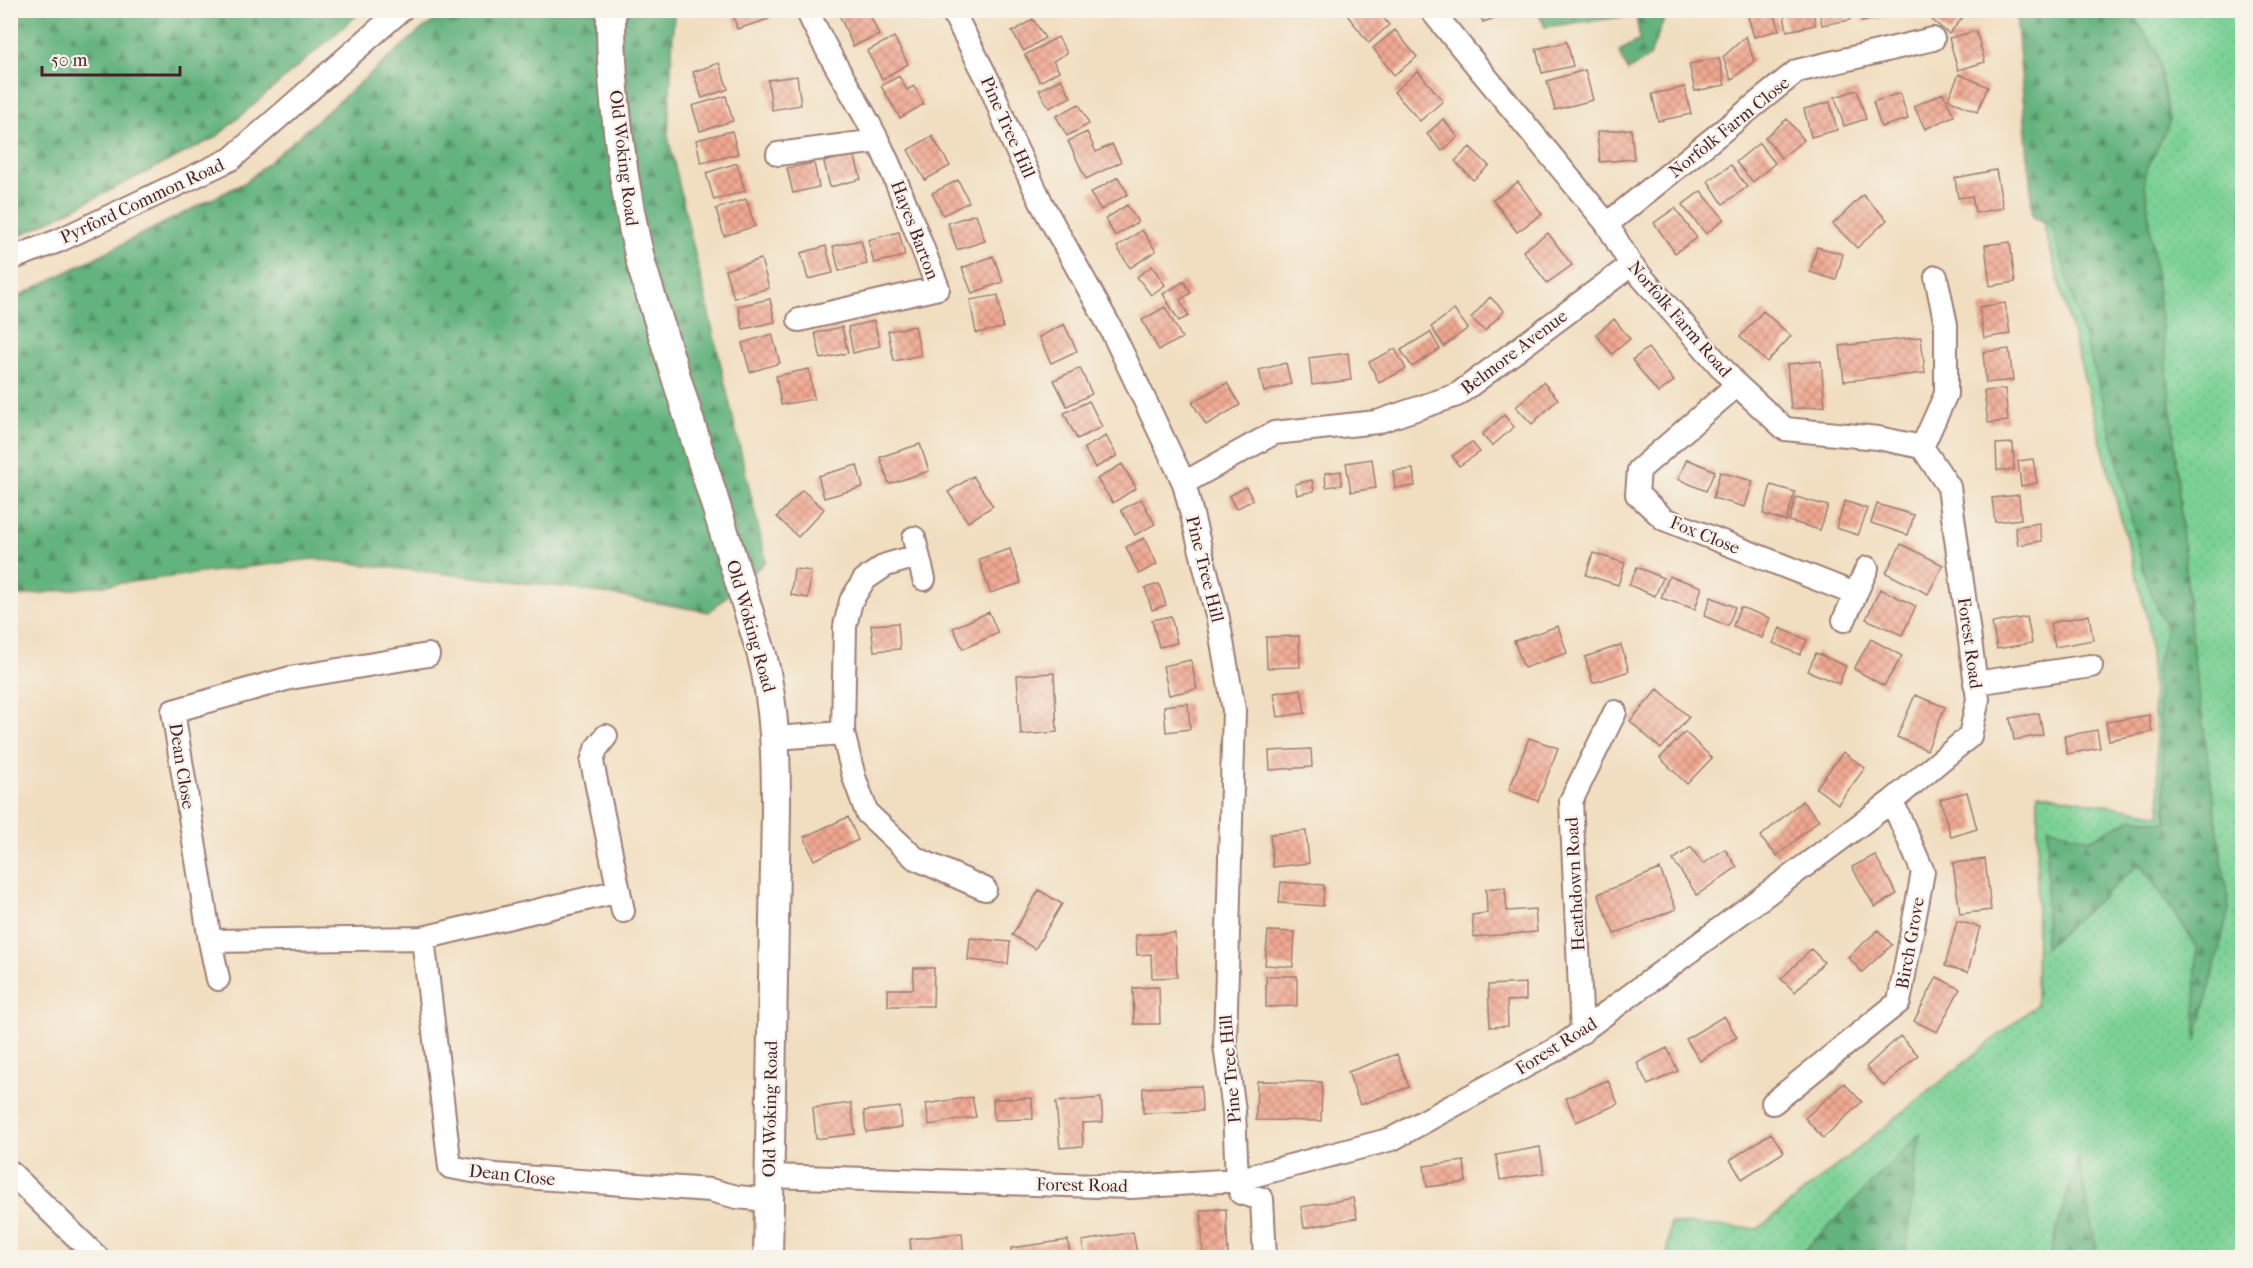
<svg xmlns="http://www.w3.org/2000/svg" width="2253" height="1268" viewBox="0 0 2253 1268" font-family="'IM FELL French Canon',serif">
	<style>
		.grass { fill: url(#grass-dots); stroke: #627860; stroke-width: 1.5 }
		.forest { fill: url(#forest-firs); stroke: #566954; stroke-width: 1.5 }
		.building { fill: url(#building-cross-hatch) }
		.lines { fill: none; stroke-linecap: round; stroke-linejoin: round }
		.minor-casing { stroke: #9e7e76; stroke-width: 26 }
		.major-casing { stroke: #9e7e76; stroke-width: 32 }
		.minor { stroke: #fff; stroke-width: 22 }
		.major { stroke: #fff; stroke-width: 28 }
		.labels { text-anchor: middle; stroke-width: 4.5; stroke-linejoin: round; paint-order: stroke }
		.street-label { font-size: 18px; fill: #4a1f2b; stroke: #f7f3e8 }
	</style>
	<defs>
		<pattern id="grass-dots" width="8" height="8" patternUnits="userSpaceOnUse" patternTransform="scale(1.5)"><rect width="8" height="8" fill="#7ad195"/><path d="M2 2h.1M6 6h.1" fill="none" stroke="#6bb381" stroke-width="1.8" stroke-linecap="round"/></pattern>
		<pattern id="forest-firs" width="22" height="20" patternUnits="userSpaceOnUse" patternTransform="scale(1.5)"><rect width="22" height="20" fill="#63b37e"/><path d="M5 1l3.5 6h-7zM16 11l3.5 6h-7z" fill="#549167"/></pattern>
		<pattern id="building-cross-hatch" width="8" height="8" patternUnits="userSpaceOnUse" patternTransform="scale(1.5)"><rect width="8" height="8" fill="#f1a991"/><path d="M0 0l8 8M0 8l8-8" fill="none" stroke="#c58977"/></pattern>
	</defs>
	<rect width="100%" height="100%" fill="#f7f3e8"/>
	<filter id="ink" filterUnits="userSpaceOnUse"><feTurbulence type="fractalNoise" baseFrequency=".0167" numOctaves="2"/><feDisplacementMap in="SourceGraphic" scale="12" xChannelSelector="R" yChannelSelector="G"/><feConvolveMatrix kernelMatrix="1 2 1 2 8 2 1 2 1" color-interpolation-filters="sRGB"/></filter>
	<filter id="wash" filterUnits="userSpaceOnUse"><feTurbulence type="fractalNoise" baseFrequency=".008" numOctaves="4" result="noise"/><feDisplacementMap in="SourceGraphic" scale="24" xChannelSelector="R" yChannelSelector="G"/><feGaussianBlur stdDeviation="1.35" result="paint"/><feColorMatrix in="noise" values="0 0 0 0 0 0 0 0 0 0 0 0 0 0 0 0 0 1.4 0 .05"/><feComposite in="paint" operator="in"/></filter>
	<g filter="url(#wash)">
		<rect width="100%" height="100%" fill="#f1dec0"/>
		<path class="grass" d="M2016 11H2242V1257L1667 1258 1670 1223 1758 1229 2036 1005 2038 793 2161 815 2148 621 2043 222Z"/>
		<path class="forest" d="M10 11 11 10 362 11 216 137 11 240Z
			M451 11H674L668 137 766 561 709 612 572 588 313 559 11 597V300L246 182 422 29Z
			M1537 11H1686L1666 15 1649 57 1628 71 1619 51 1640 40 1636 15 1545 27Z
			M2016 11H2130L2157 52 2169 123 2144 175 2171 404 2193 653 2229 909 2196 1042V945L2140 863 2045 948 2048 827 2089 840 2133 818 2167 823 2156 671 2166 628 2146 580 2102 396 2051 224 2033 217Z
			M1920 1134 1905 1257H1798Z
			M2078 1158 2098 1257H2049Z"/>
		<g id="blocks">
			<path class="building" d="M732 10H767L769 19 737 29Z
				M841 10H868L879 35 853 46 838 12Z
				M1343 10H1377L1389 25 1369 43Z
				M1479 10H1502L1504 15 1483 22Z
				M1754 10H1774L1779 30 1754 37 1747 13Z
				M1783 10H1813L1815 25 1787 31Z
				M1819 10H1848L1850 20 1822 25Z
				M1859 10H1886L1888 16 1862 22Z
				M1926 10H1969L1949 34 1924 13Z
				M1033 19 1045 38 1024 51 1012 32Z
				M1395 30 1417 57 1394 75 1373 48Z
				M1976 31 1985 62 1958 70 1949 38Z
				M1746 36 1754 61 1731 80 1723 57Z
				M894 37 908 64 882 79 867 51Z
				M1058 37 1067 53 1053 61 1059 71 1040 82 1025 55Z
				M1567 42 1573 66 1542 73 1536 49Z
				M1719 58 1725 85 1695 91 1689 64Z
				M719 63 728 89 702 98 693 72Z
				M1585 70 1593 100 1555 110 1547 81Z
				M1418 71 1443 101 1420 121 1394 92Z
				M1959 74 1988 87 1977 112 1948 99Z
				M797 76 801 105 772 110 768 80Z
				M899 76 907 90 914 86 924 104 900 118 881 86Z
				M1061 79 1071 97 1049 108 1039 90Z
				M1685 87 1691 114 1658 121 1652 94Z
				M1857 90 1866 119 1844 126 1835 97Z
				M1900 93 1908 119 1881 127 1873 102Z
				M1943 93 1954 116 1925 129 1914 106Z
				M726 96 733 121 700 131 692 106Z
				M1830 102 1837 130 1811 137 1804 109Z
				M1079 104 1089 124 1067 136 1056 116Z
				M1443 119 1458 137 1442 151 1427 134Z
				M1787 119 1804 140 1781 158 1765 137Z
				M1631 129 1634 159 1600 162 1597 132Z
				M732 131 738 154 701 163 696 140Z
				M1087 132 1096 152 1112 144 1121 162 1086 179 1068 141Z
				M932 136 950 166 925 180 908 150Z
				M1759 143 1775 163 1753 182 1736 162Z
				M1470 147 1489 166 1473 180 1455 161Z
				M854 154 861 179 830 187 824 162Z
				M737 163 745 191 714 200 706 173Z
				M814 163 819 187 793 193 787 168Z
				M1731 165 1747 187 1723 204 1708 181Z
				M1996 170 2003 208 1975 213 1972 196 1958 198 1955 178Z
				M1118 177 1128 194 1101 210 1090 193Z
				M958 180 969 202 943 215 932 193Z
				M1518 182 1542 214 1517 232 1493 200Z
				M1701 191 1724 219 1706 234 1682 205Z
				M1863 195 1887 220 1857 248 1833 224Z
				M746 199 755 226 724 236 716 209Z
				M1127 205 1138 222 1115 236 1105 219Z
				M1675 208 1697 238 1675 253 1654 223Z
				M976 214 985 241 957 250 948 223Z
				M1142 230 1156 251 1130 268 1117 247Z
				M899 232 905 256 874 263 868 240Z
				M1548 233 1572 265 1547 283 1523 251Z
				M861 240 867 264 839 271 833 246Z
				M2010 242 2015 282 1990 286 1985 245Z
				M826 246 833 273 808 279 801 253Z
				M1817 247 1843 254 1836 280 1810 272Z
				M993 256 1003 282 972 293 962 268Z
				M761 259 769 288 734 298 725 270Z
				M1152 266 1165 285 1151 295 1137 277Z
				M1184 281 1191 293 1180 300 1189 316 1179 321 1163 294Z
				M998 295 1003 328 976 333 970 300Z
				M1490 297 1504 311 1485 331 1471 318Z
				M770 299 775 322 743 329 738 306Z
				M2005 303 2010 334 1984 338 1979 307Z
				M1165 307 1182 338 1159 350 1142 320Z
				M1454 310 1468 328 1444 346 1431 327Z
				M1763 311 1791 336 1767 362 1740 337Z
				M1614 319 1630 339 1612 354 1596 334Z
				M874 321 880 346 853 353 848 327Z
				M1064 324 1077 351 1051 363 1039 337Z
				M915 326 921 355 894 361 888 331Z
				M842 327 848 353 821 359 815 333Z
				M1430 332 1440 349 1412 367 1401 350Z
				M772 334 780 363 750 372 742 343Z
				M1921 337 1925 373 1844 381 1840 346Z
				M1648 348 1674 381 1658 393 1632 360Z
				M1395 349 1406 369 1379 383 1369 362Z
				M2009 349 2013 380 1986 383 1983 352Z
				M1348 353 1351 380 1312 385 1309 358Z
				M1821 361 1825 406 1791 409 1787 364Z
				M1286 363 1291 384 1264 392 1259 370Z
				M1080 368 1092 394 1067 406 1054 380Z
				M809 369 814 399 781 405 776 376Z
				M1543 382 1558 399 1532 424 1516 407Z
				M1227 383 1240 405 1206 425 1192 402Z
				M2005 389 2008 421 1988 423 1984 391Z
				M1089 401 1102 427 1077 439 1064 413Z
				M1504 415 1514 427 1492 446 1482 435Z
				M1106 436 1117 456 1095 468 1084 448Z
				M1472 442 1480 452 1459 466 1452 456Z
				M2013 443 2014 470H1997L1996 444Z
				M920 444 929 471 889 484 880 457Z
				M1372 459 1376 488 1351 492 1346 463Z
				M1687 459 1715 471 1706 491 1678 479Z
				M2033 459 2037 483 2021 486 2018 461Z
				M1122 464 1136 488 1113 503 1097 479Z
				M857 465 863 487 824 498 818 476Z
				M1413 469 1415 486 1395 488 1393 471Z
				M1341 471 1342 485 1326 487 1325 473Z
				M1720 472 1753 481 1745 507 1713 498Z
				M973 476 993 506 968 522 948 492Z
				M1312 480 1314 491 1297 495 1295 484Z
				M1771 485 1795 492 1786 521 1763 514Z
				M1246 487 1253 500 1236 509 1229 496Z
				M802 490 824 509 798 537 777 517Z
				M2019 495 2021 519 1995 522 1992 498Z
				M1796 497 1828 506 1820 530 1789 521Z
				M1141 499 1155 524 1135 535 1121 510Z
				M1845 501 1868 509 1858 535 1836 528Z
				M1877 504 1914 515 1908 535 1871 523Z
				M2039 523 2042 541 2018 545 2015 527Z
				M1144 538 1157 564 1139 574 1126 547Z
				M1901 544 1943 565 1928 594 1886 573Z
				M1010 549 1021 583 990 593 979 559Z
				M1593 553 1625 563 1618 585 1586 575Z
				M1637 567 1663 578 1655 596 1629 585Z
				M794 569 811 571 808 598 791 595Z
				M1669 576 1702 587 1695 609 1661 598Z
				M1159 584 1166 605 1152 610 1145 588Z
				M1880 589 1916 606 1902 635 1866 619Z
				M1711 597 1735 607 1728 626 1704 616Z
				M1740 607 1770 618 1762 638 1733 626Z
				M989 612 998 633 963 649 953 628Z
				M2089 615 2093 640 2055 647 2050 623Z
				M1171 616 1177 643 1159 647 1152 620Z
				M2027 617 2032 643 1997 649 1992 623Z
				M898 623 900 649 874 651 871 625Z
				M1558 626 1567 653 1524 668 1514 641Z
				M1780 628 1807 640 1800 655 1773 643Z
				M1299 636 1300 667 1267 668 1266 637Z
				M1871 639 1902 656 1884 686 1854 669Z
				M1621 645 1629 671 1593 683 1585 657Z
				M1816 653 1846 666 1839 684 1808 671Z
				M1191 660 1197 689 1169 695 1163 666Z
				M1054 673 1057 732 1021 735 1017 675Z
				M1301 689 1305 713 1278 717 1274 693Z
				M1658 689 1689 717 1661 749 1630 721Z
				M1915 695 1945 707 1927 750 1897 737Z
				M1188 703 1190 729 1166 732 1164 706Z
				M2039 713 2043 735 2014 740 2010 718Z
				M2149 715 2152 732 2109 740 2106 722Z
				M2097 730 2100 748 2067 754 2064 736Z
				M1685 732 1712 758 1687 784 1660 758Z
				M1529 738 1558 748 1538 801 1509 790Z
				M1311 749 1312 767 1270 770 1269 751Z
				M1843 752 1865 768 1838 804 1816 788Z
				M1967 792 1977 829 1951 837 1940 799Z
				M1802 801 1819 820 1777 856 1760 837Z
				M848 817 858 840 814 860 804 837Z
				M1306 831 1309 863 1273 867 1270 834Z
				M1691 847 1703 864 1725 849 1737 867 1697 895 1673 860Z
				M1875 855 1897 894 1875 907 1852 867Z
				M1985 859 1991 910 1960 914 1953 863Z
				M1660 869 1676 909 1614 934 1598 894Z
				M1281 882 1324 885 1323 906 1279 903Z
				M1505 887 1507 911 1535 909 1537 932 1474 937 1472 915 1487 913 1486 889Z
				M1039 890 1062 904 1035 949 1012 935Z
				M1957 921 1980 927 1968 972 1945 966Z
				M1878 930 1892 945 1862 972 1848 957Z
				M1268 931 1295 932 1293 967 1265 965Z
				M1175 933 1177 977 1152 978 1151 954 1137 955 1136 935Z
				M970 938 1010 942 1008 964 968 960Z
				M1811 949 1824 962 1795 992 1781 979Z
				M914 968H934L933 1006H888V989H913Z
				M1266 976H1297V1006L1266 1007Z
				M1937 977 1960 989 1937 1032 1914 1021Z
				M1526 983V1000L1507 1001 1508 1026 1490 1027 1488 985Z
				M1159 987 1160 1024H1134L1133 988Z
				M1724 1016 1737 1037 1700 1061 1686 1039Z
				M1900 1036 1918 1055 1884 1086 1866 1067Z
				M1667 1048 1678 1071 1648 1085 1637 1063Z
				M1397 1054 1409 1087 1360 1105 1348 1072Z
				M1608 1080 1618 1104 1576 1122 1566 1098Z
				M1257 1081 1322 1082 1321 1121 1256 1120Z
				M1844 1083 1862 1102 1823 1138 1805 1118Z
				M1201 1086 1202 1111 1143 1113V1088Z
				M972 1097 976 1117 929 1125 926 1104Z
				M1032 1098 1033 1119 994 1120 993 1099Z
				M1101 1098 1103 1122 1082 1123 1083 1146 1060 1148 1056 1102Z
				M851 1103 855 1134 816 1139 813 1108Z
				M900 1107 902 1127 866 1132 864 1111Z
				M1771 1133 1784 1152 1742 1179 1730 1160Z
				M1540 1147 1544 1173 1500 1180 1496 1155Z
				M1464 1161 1466 1182 1427 1187 1424 1166Z
				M1353 1198 1357 1218 1304 1228 1301 1207Z
				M1226 1209 1228 1256 1203 1257 1201 1210Z
				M1133 1232 1138 1258H1085L1082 1241Z
				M962 1233 964 1258H912L910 1239Z
				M1068 1240 1070 1258H1012L1011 1248Z"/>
		</g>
	</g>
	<g filter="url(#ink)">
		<use href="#blocks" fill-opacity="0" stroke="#9e7e76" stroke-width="1.5"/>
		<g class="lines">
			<defs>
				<path id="minor" d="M952 10 990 84 1012 140 1042 204 1110 327 1184 483 1218 619 1234 710 1225 1045 1234 1111 1237 1180 1241 1193 1262 1199 1265 1258
					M1431 10 1607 224 1631 265 1737 385 1785 429 1878 438 1922 447
					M778 154 878 141
					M1607 224 1797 71 1933 39
					M10 259 58 241 231 159 401 10
					M799 320 938 288C919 240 902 190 879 143 857 98 828 57 807 10
					M1737 385 1639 470 1637 494 1664 519 1855 594
					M1922 447 1946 394V325L1936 277
					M1184 483 1274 433 1377 422 1457 395 1631 265
					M914 538 924 579
					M917 556 886 565 864 580 851 601 845 626 843 733 854 777 867 813 915 858 985 889
					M1844 620 1867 568
					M1975 683 2091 666
					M606 736 596 749 592 762 623 911
					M776 738 843 733
					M619 891 423 938 450 1167 495 1175 710 1190 737 1197 768 1200
					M210 941 173 711 290 678 428 655
					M218 979 210 941 423 938
					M1582 1032 1571 801 1615 712
					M1773 1103 1899 1002 1923 872 1892 801
					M10 1172 98 1258
					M768 1176 1131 1187 1237 1180 1392 1139 1562 1046 1892 801 1970 736 1978 699 1949 487 1922 447"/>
				<path id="major" d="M611 10C610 89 623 190 642 267L762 655C775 707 776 757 776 810L768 1258"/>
			</defs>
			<use href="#minor" class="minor-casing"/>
			<use href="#major" class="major-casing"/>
			<use href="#minor" class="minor"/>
			<use href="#major" class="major"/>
		</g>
	</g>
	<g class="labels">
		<g class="street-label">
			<text transform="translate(1008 127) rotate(66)" y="6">Pine Tree Hill</text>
			<text transform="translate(1729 127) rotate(-39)" y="6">Norfolk Farm Close</text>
			<text transform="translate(624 158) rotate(83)" y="6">Old Woking Road</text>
			<text transform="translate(142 201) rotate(-25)" y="6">Pyrford Common Road</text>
			<text transform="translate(915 230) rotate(69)" y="6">Hayes Barton</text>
			<text transform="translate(1680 319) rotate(49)" y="6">Norfolk Farm Road</text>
			<text transform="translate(1514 352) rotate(-37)" y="6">Belmore Avenue</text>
			<text transform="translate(1705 535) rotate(22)" y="6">Fox Close</text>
			<text transform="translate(1205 569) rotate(76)" y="6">Pine Tree Hill</text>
			<text transform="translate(751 626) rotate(74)" y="6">Old Woking Road</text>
			<text transform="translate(1970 643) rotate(82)" y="6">Forest Road</text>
			<text transform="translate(182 766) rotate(81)" y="6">Dean Close</text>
			<text transform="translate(1575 884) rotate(-93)" y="6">Heathdown Road</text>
			<text transform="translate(1910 943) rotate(-80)" y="6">Birch Grove</text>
			<text transform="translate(1556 1046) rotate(-32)" y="6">Forest Road</text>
			<text transform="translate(1230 1069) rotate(-95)" y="6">Pine Tree Hill</text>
			<text transform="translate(770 1109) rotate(-89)" y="6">Old Woking Road</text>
			<text transform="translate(512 1175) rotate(6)" y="6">Dean Close</text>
			<text transform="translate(1082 1185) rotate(1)" y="6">Forest Road</text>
		</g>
	</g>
	<rect width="2253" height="1268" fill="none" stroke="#f7f3e8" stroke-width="36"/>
	<path d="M42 66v9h138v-9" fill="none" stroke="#4a1f2b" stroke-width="3"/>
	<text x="51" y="66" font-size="18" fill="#4a1f2b" stroke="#f7f3e8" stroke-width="4.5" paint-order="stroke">50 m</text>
</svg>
